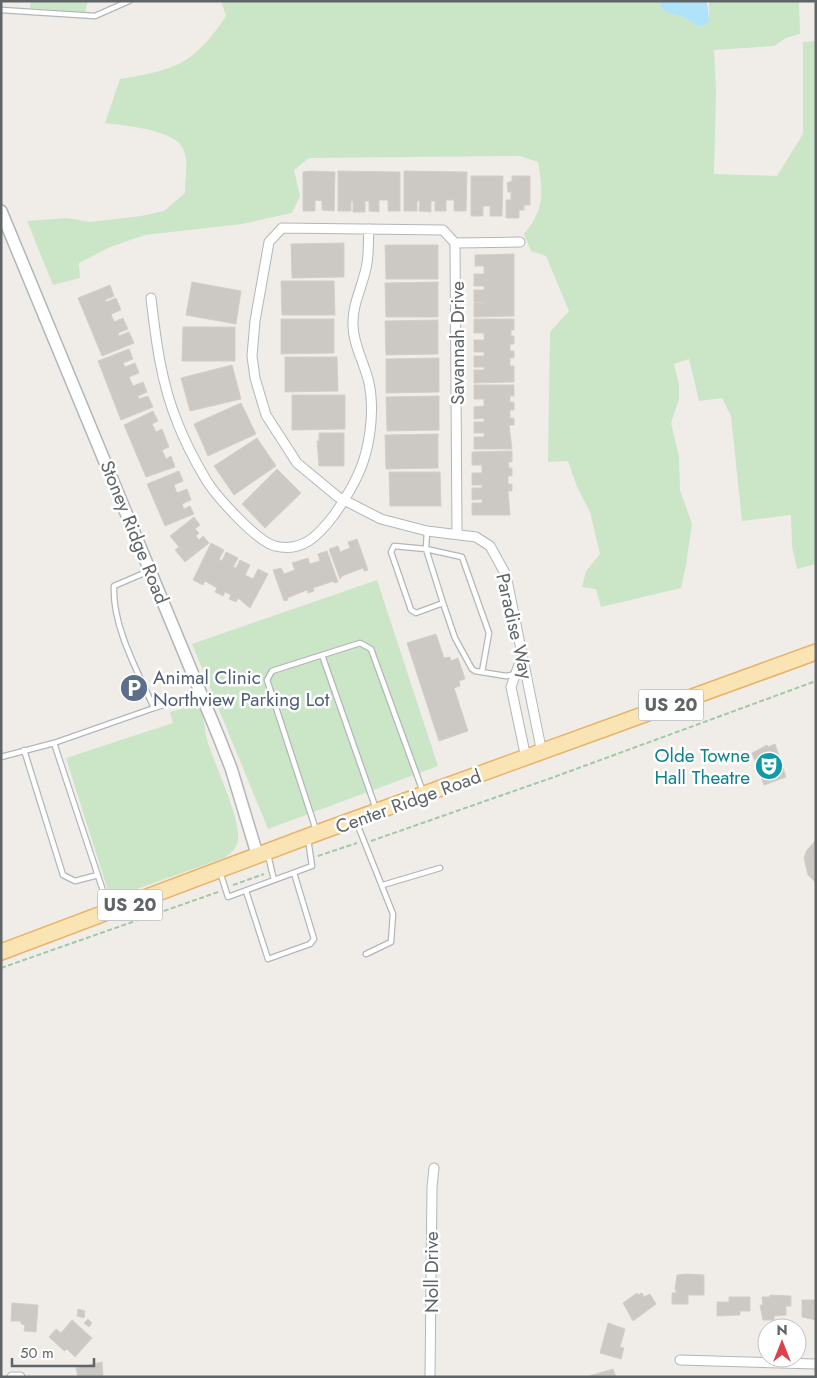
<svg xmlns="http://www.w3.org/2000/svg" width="817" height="1378" viewBox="0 0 817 1378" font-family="Jost,sans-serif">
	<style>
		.green { fill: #cbe5c7 }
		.water { fill: #afe3f9 }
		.building { fill: #ccc8c4; stroke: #d5cec7 }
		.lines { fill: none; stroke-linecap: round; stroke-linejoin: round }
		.service-casing { stroke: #b3b6b9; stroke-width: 7 }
		.minor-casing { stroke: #b3b6b9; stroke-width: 11 }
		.tertiary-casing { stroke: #b3b6b9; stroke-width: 14 }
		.primary-casing { stroke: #e8b369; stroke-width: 18 }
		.path { stroke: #a2c8a7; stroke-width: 2; stroke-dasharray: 5 2.5; stroke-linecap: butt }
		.service { stroke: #fff; stroke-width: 4.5 }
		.minor { stroke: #fff; stroke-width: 9 }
		.tertiary { stroke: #fff; stroke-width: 11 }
		.primary { stroke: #fae4b4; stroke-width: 15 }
		.labels { text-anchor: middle; stroke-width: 5; stroke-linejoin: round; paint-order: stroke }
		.shield { fill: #fff; stroke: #8f9295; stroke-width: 1 }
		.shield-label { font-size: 18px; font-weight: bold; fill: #5f6467 }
		.street-label { font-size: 19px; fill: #5f6467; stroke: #fff }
		.service-label { font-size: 19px; fill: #4e5e75; stroke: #fff; text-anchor: start }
		.culture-label { font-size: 19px; fill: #0d838f; stroke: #fff; text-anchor: end }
	</style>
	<rect width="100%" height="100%" fill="#f0ede8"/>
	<path class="green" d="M31 1H88L85 12 30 8Z
		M221 1H659C663 16 674 13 685 18 690 20 695 24 699 27L709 22V1H799L800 34 786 38 774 46 714 50 716 90 714 174 777 176 803 134V42L816 41V564L797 569 792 546 791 515 742 521 731 416 722 398 699 401 689 359 674 364 679 385V399L671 423 679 457 680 490 692 524 686 565 681 588 601 607 596 589 582 587 586 571 600 554 590 512 577 487 568 461 548 462 550 332 569 311 546 256 531 251 524 234C545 209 543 192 538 162L520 156 309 158 294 170 300 196 292 213 242 224 145 235 110 247 79 263 80 278 53 285 27 221 67 218 90 222 141 216 164 211 185 193C185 181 188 166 185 154 181 129 125 126 105 123L120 79C176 70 194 64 226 16Z
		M377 580 438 766 268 829 192 644Z
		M189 706 200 709C205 718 204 729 207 739 213 762 241 818 238 840 237 848 231 853 224 858L117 896 109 894 66 758 173 723 170 712Z"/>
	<path class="water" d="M659 1H706L708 7 709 22 699 27C695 24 690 20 685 18 674 13 663 16 659 1Z"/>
	<path class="building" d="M310 171 335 172 334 211 322 210V201L315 200V211H303V172Z
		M338 171 400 172V211H388V200H379V212L369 211V201H365V212H353V201H351V211H338Z
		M404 171 467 172 466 211H454V200H446V211H435V201H431V212L419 211 420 201H417V211H404Z
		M471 176H503L502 216H490V206H483V216H471Z
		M512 176H530V205H524V210H519V218H506V200H511V192H508L507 183 512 181Z
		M344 243V277L292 278 291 244Z
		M385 245H438V279H386Z
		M514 254V316L474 317V303H484L474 302V290H484V286H474V274H484V266H475V255Z
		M281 281H334L335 315H282Z
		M192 282 241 291 236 324 186 315Z
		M438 282V317H386L385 283Z
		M110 285 114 296 105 300 106 302 116 298 121 310 111 314 114 322 123 318 128 329 118 333 119 336 129 332 134 343 102 356 78 298Z
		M281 319H334V353L281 354Z
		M474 319H514V330H511V336H514V344H510V351H514V358H510V366H514V382L474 383V370H484V367H474V356H484V352H474V340H484V333H474Z
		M438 320V354L386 355 385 321Z
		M183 327H235V361H182Z
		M129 349 133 359 123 363 125 367 135 363 139 373 129 377 133 386 143 382 147 392 138 396 139 399 148 396 153 407 121 420 98 361Z
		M285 357H337L338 391 285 392Z
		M439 358V392L386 393V359Z
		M232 365 241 399 190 411 181 378Z
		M474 385H514V396H510V402H514V410H510V418H514V425H509L512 449H474V437H484V433H474V422H484V418L474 419V407L484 406V399H474Z
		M292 395H345V429L292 430Z
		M439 396V430L387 431 386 397Z
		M241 403 256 434 208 456 194 424Z
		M153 411 158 421 152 424 156 432 162 429 169 447 162 450 166 459 171 456 175 467 146 477 124 425Z
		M319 433H344V466H319L317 441H319Z
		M438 434V468L386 469 385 435Z
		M257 438 276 466 234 495 214 466Z
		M512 451V462H508L509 468H512V476H508V484H512V491H508L510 515H472V503H482V499L472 500V488H482V485H472V473H482V465H472V452Z
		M277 469 301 493 265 528 242 504Z
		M179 471 183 481 174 485 177 493 187 489 191 500 182 504 184 509 190 506 194 514 165 526 147 484Z
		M389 472H440L441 506H390Z
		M194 517 200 525 195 529 199 533 196 536 199 540 203 536 209 543 185 562 175 550 179 547 170 536Z
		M357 539 368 570 364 571 363 568 342 576 340 579 329 549 338 546 340 552 350 548 348 542Z
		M211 543 224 550 219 559 222 561 226 552 238 558 233 567 236 568 240 560 250 565 245 575 253 579 258 569 268 574 250 608 238 598 236 602 229 599 231 595 225 592 223 596 215 592 217 588 205 581 203 585 193 580Z
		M327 551 338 582 334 583V581L313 588 314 591 308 593 307 590 287 598 288 600 284 601 273 570 281 568 284 574 295 570 292 563 308 558 310 564 320 561 318 554Z
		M436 634 444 658 450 657 451 661 458 658 465 679 459 681 460 686 454 688 468 731 439 741 407 643Z
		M775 744 786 777 764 785 752 753 767 745 768 747Z
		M816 840V883L808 875 804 858 807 850Z
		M686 1274 704 1275V1295H688V1304H672V1293H677L675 1289 677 1275Z
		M637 1293 638 1295 642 1293 644 1297 650 1294 656 1304 633 1321 623 1303Z
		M770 1295 791 1296V1306H786V1315L774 1316V1320H763L760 1305H763L762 1297H770Z
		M729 1297H750V1311H740V1315L717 1316V1302H729Z
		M802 1300H816V1320L802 1317Z
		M12 1303 38 1305 36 1332 24 1331 25 1325 21 1324V1321H11Z
		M78 1309 85 1311 84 1318 77 1316Z
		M88 1319 92 1323 89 1327 84 1323Z
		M72 1320 92 1338 75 1357 67 1349 65 1351 62 1349 49 1337 56 1329 61 1333Z
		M608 1323 625 1329 620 1347 624 1348 621 1359 600 1353Z
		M102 1362 103 1377H78L76 1368Z
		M613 1369 616 1377H589V1376Z"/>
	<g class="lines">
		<defs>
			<path id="service" d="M1 10 95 16 129 1
				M427 531 426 549 443 603 455 638 472 669 475 671 506 676 526 672
				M149 571 114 586C112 626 138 672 154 708L200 693
				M443 603 416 613 411 610 391 552 394 546 426 549 462 557 489 633 482 672
				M322 655 376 809
				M24 750 63 875 75 881 98 875
				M1 757 54 743
				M356 821 393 914 391 942 366 954
				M316 830 267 680 272 671 360 643 371 649 423 792
				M268 855 274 880
				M220 872 228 897 312 866 308 839
				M383 885 440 868
				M246 891 268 959 310 944 314 939 294 873
				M109 909 54 743 154 708"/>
			<path id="minor" d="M455 243 520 242
				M151 298C156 341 161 383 178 424 185 442 195 461 205 478 214 494 257 542 275 546 302 553 319 535 334 515 346 498 358 479 364 459 371 437 374 406 369 383 365 364 353 345 353 325 352 303 364 284 367 263 369 252 368 240 369 229
				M457 534 455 243 443 230 282 228 269 242 255 321 252 356 255 378 266 415 297 463 338 497 381 519 427 531 476 537 490 546 506 575 542 753
				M522 656 511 687 526 758
				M680 1360 816 1364
				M12 1377H20
				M430 1377 432 1187 434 1168"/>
			<path id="tertiary" d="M1 211 218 735 231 768 258 857"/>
			<path id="primary" d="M1 952 317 833 816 652"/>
		</defs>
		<use href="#service" class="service-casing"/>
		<use href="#minor" class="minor-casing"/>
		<use href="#tertiary" class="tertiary-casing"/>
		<use href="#primary" class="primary-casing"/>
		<path class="path" d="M371 841 554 777 816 681
			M318 856 357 843
			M233 885 264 874
			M1 968 218 892"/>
		<use href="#service" class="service"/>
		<use href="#minor" class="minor"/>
		<use href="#tertiary" class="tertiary"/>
		<use href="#primary" class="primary"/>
	</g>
	<defs>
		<symbol id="parking-disc" viewBox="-11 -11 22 22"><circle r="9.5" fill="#5c6f8a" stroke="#fff"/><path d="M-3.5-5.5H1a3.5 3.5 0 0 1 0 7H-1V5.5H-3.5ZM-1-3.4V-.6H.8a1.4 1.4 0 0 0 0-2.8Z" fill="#fff"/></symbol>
		<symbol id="theatre-disc" viewBox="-11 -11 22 22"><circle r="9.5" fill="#0f9aa8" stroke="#fff"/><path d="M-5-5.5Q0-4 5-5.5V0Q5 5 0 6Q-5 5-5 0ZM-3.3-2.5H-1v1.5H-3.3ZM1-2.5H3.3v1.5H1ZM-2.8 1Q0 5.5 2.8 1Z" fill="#fff"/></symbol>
	</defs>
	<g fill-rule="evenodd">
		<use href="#parking-disc" x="118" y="672" width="32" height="32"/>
		<use href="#theatre-disc" x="753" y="750" width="32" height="32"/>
	</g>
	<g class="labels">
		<g class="shield">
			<rect x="638.5" y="689.5" width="65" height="31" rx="4"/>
			<rect x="97.5" y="889.5" width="65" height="31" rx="4"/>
		</g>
		<g class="shield-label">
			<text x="671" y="711">US 20</text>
			<text x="130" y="911">US 20</text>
		</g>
		<g class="street-label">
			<text transform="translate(457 343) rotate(-90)" y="7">Savannah Drive</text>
			<text transform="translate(135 532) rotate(68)" y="7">Stoney Ridge Road</text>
			<text transform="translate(515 626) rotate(77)" y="7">Paradise Way</text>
			<text transform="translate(408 801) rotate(-20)" y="7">Center Ridge Road</text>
			<text transform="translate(431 1272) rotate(-90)" y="7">Noll Drive</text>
		</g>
		<g class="service-label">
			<text x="153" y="684">Animal Clinic<tspan x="153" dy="22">Northview Parking Lot</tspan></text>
		</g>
		<g class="culture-label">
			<text x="750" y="762">Olde Towne<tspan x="750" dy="22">Hall Theatre</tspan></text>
		</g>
	</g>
	<rect width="817" height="1378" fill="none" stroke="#5f6467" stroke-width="5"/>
	<g transform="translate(782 1343)"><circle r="24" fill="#ffffff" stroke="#bfc1c2"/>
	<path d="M0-4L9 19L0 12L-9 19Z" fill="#de414b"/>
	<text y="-8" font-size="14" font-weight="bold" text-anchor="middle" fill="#5f6467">N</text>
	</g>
	<path d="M12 1358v8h82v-8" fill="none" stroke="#5f6467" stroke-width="2.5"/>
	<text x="20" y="1358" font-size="15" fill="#5f6467" stroke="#ffffff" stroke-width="4" paint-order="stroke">50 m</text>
</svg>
